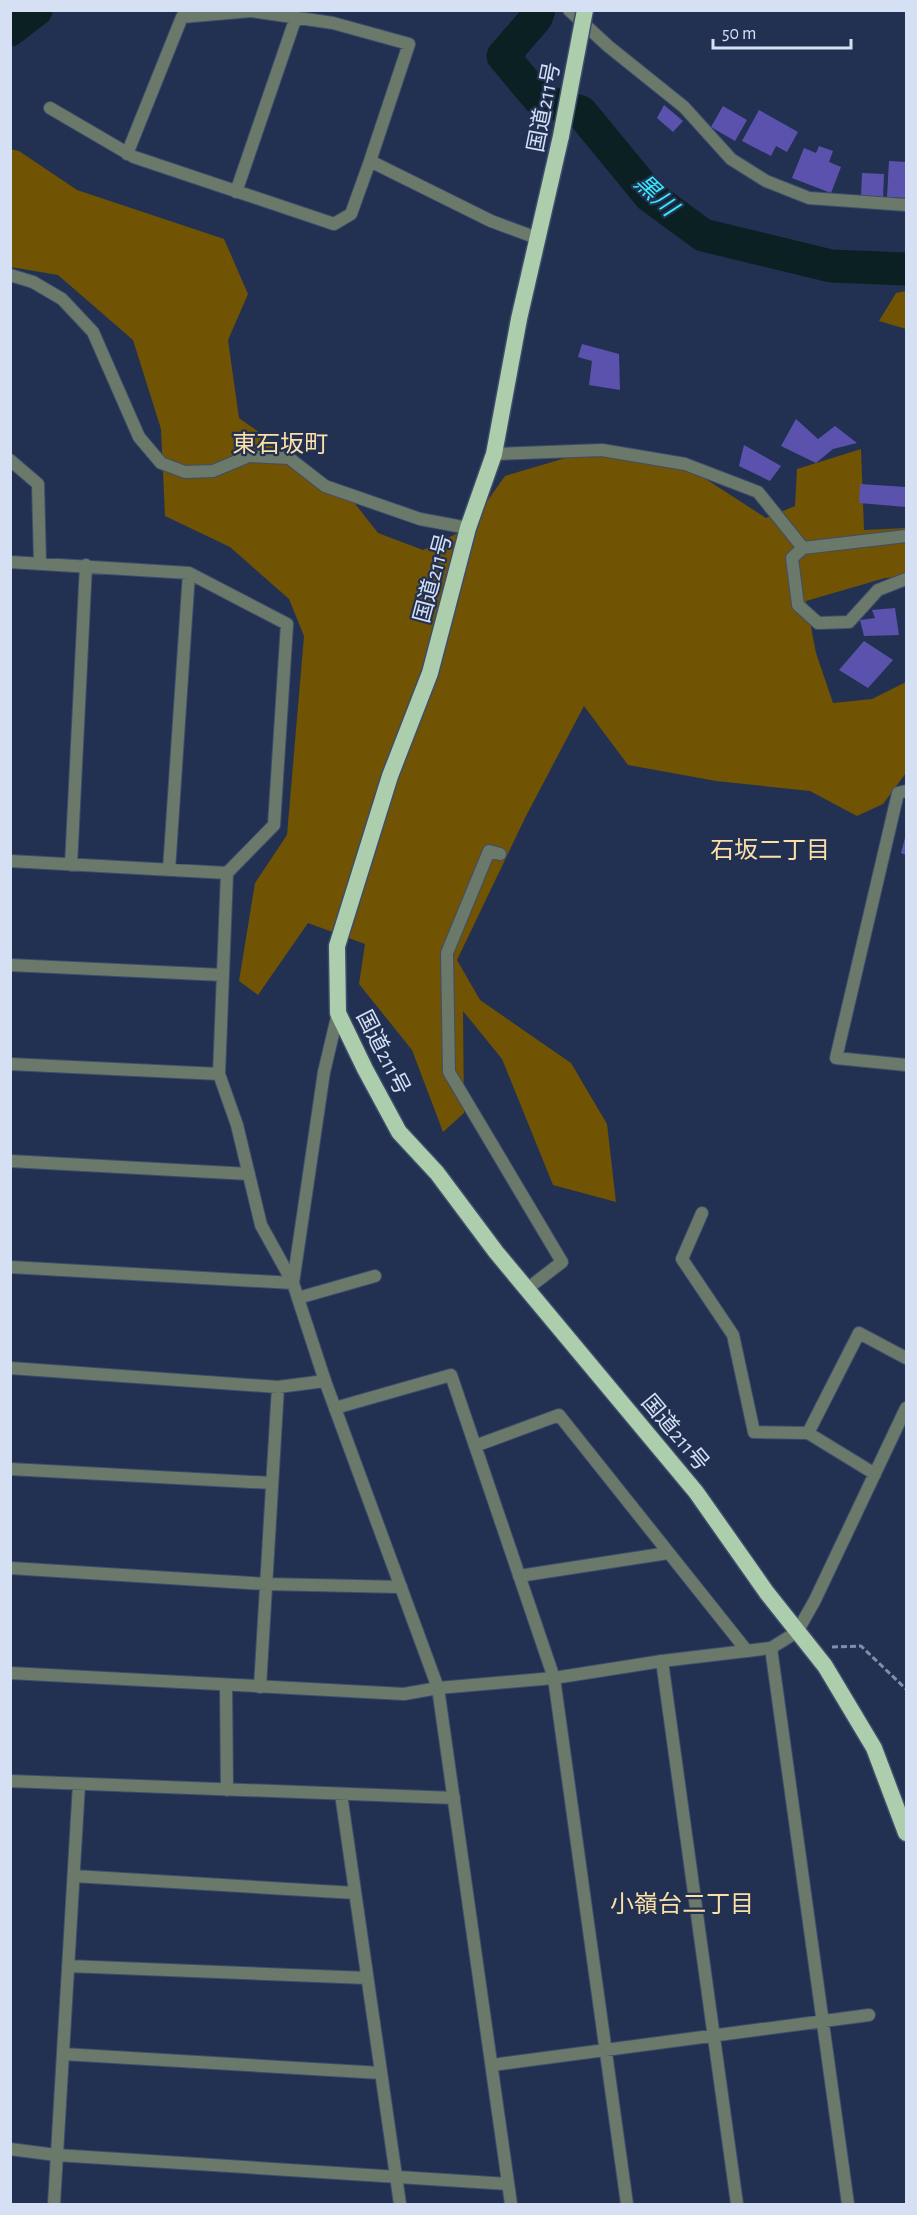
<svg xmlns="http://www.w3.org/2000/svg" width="917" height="2215" viewBox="0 0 917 2215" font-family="'Alegreya Sans','Noto Sans JP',sans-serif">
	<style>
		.green { fill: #705303 }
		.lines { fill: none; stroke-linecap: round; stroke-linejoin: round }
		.river { stroke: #0a2023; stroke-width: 33 }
		.building { fill: #5b52ae }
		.minor-casing { stroke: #3f4d6c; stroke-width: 14 }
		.tertiary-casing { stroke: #3f4d6c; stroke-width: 14 }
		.trunk-casing { stroke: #3f4d6c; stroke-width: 19 }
		.path { stroke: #838faa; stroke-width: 3; stroke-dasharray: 6 3; stroke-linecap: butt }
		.minor { stroke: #6b796a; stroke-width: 12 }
		.tertiary { stroke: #6b796a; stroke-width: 12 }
		.trunk { stroke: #adceac; stroke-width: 16 }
		.trunk-bridge-casing { stroke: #3f4d6c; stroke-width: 19; stroke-linecap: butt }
		.trunk-bridge { stroke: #adceac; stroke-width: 16 }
		.labels { text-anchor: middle; stroke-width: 4.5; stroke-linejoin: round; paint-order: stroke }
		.street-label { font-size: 22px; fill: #d5e0f5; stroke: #223152 }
		.water-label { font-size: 24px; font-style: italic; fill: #36eafa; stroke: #223152 }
		.neighbourhood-label { font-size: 24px; fill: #fcdfa6; stroke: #223152 }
	</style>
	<rect width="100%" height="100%" fill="#223152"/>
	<path class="green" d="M10 149 19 151 77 190 224 239 248 294 228 340 239 418 349 496 378 533 423 550 468 528 505 476 606 446 678 461 766 518 795 506 797 469 861 449 864 530 906 528V577L885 578 806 601 816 653 833 703 872 699 906 682V773L883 804 857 816 810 791 716 781 628 765 584 706 526 816 457 960 480 1000 571 1063 607 1124 616 1202 553 1185 502 1059 463 1011 464 1113 443 1132 412 1050 359 984 365 944 308 923 258 995 239 981 255 883 287 835 304 636 289 599 230 547 165 516 161 429 133 340 58 275 11 267Z
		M906 291V329L879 321 896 293Z"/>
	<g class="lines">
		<path class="river" d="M539 10 536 18 503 56 539 99 581 112 650 196 703 235 831 266 906 269
			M10 30 36 10"/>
	</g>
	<path class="building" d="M664 105 683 121 673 132 657 118Z
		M723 106 747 120 735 141 711 127Z
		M759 110 798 132 787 152 776 146 771 156 742 141Z
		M819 146 833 151 829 162 841 167 831 193 792 178 804 148 816 153Z
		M889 161 906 162V198L887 197Z
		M862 173 884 174 883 198 861 197Z
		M582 344 619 354 620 390 589 385 592 361 578 357Z
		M796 419 818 439 835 426 857 443 833 449 816 463 781 446Z
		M744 445 781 466 770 481 739 466Z
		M860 484 906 487V507L859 503Z
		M895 608 899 635 864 636 860 620 875 618 872 610Z
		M864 641 893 660 868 688 839 670Z
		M906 834V855L901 853Z"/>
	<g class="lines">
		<defs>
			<path id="minor" d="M569 10 608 46 684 107 731 159 766 181 809 198 906 205
				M50 108 134 157 334 224 351 214 370 161 491 221 537 238
				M127 154 182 17 251 11 333 23 409 44 370 161
				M236 192 296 17
				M494 454 602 450 685 464 758 492 803 548
				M10 460 38 484 40 563
				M906 536 803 548 792 558 798 605 818 623 849 622 878 590 906 579
				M10 562 189 573 287 624 274 825 227 873 219 1074 237 1125 261 1225 293 1283
				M906 791 898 793 836 1058 906 1065
				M500 854 489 851 447 953 449 1072 562 1262 527 1289
				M10 861 227 873
				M71 865 86 565
				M169 870 189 573
				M10 965 223 975
				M10 1064 219 1074
				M10 1161 249 1174
				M702 1213 682 1259 733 1335 754 1432 808 1433
				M298 1298 375 1276
				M10 1368 278 1387 325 1381
				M335 1408 451 1375 554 1678 627 2204
				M475 1446 559 1415 747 1651
				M10 1469 272 1483
				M875 1474 808 1433 859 1333 906 1358
				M10 1568 266 1584 401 1587
				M519 1576 668 1553
				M797 1632 815 1600 906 1408
				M771 1648 848 2204
				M662 1661 737 2204
				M226 1685 227 1790
				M260 1687 278 1387
				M10 1781 454 1798
				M341 1794 400 2204
				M74 1876 355 1893
				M68 1966 367 1978
				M63 2054 381 2073
				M492 2065 869 2015
				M54 2204 79 1784"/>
			<path id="tertiary" d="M10 275 33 282 62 299 93 332 139 437 161 463 185 472 213 471 249 456 289 458 325 486 420 519 468 528
				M338 1013 324 1072 293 1283 325 1381 438 1688 511 2204
				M10 1267 293 1283
				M10 1673 404 1694 438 1688 554 1678 662 1661 771 1648 797 1632
				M10 2149 56 2155 508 2184"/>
			<path id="trunk" d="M561 136 519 319 494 454 468 528 430 673 390 776 337 946 338 1013 365 1069 399 1132 437 1173 496 1252 696 1492 767 1593 825 1666 874 1748 906 1833"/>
		</defs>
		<use href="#minor" class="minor-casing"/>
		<use href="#tertiary" class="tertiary-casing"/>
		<use href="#trunk" class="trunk-casing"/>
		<path class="path" d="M832 1647 861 1646 906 1689"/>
		<use href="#minor" class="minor"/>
		<use href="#tertiary" class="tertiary"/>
		<use href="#trunk" class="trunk"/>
		<defs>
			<path id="trunk-bridge" d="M561 136 585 10"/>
		</defs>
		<use href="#trunk-bridge" class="trunk-bridge-casing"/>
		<use href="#trunk-bridge" class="trunk-bridge"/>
	</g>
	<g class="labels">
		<g class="street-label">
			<text transform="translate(543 107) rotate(-79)" y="8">国道211号</text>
			<text transform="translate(432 578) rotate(-75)" y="8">国道211号</text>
			<text transform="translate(384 1052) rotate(63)" y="8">国道211号</text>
			<text transform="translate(676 1432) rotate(50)" y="8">国道211号</text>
		</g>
		<g class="water-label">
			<text transform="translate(656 195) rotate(43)" y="8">黒川</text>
		</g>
		<g class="neighbourhood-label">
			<text x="280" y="452">東石坂町</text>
			<text x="770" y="858">石坂二丁目</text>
			<text x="682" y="1912">小嶺台二丁目</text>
		</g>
	</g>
	<rect width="917" height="2215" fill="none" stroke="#d5e0f5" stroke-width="24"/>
	<path d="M713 39v9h138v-9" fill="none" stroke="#d5e0f5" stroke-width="3"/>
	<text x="722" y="39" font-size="18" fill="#d5e0f5" stroke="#223152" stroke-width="4.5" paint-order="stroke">50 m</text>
</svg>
